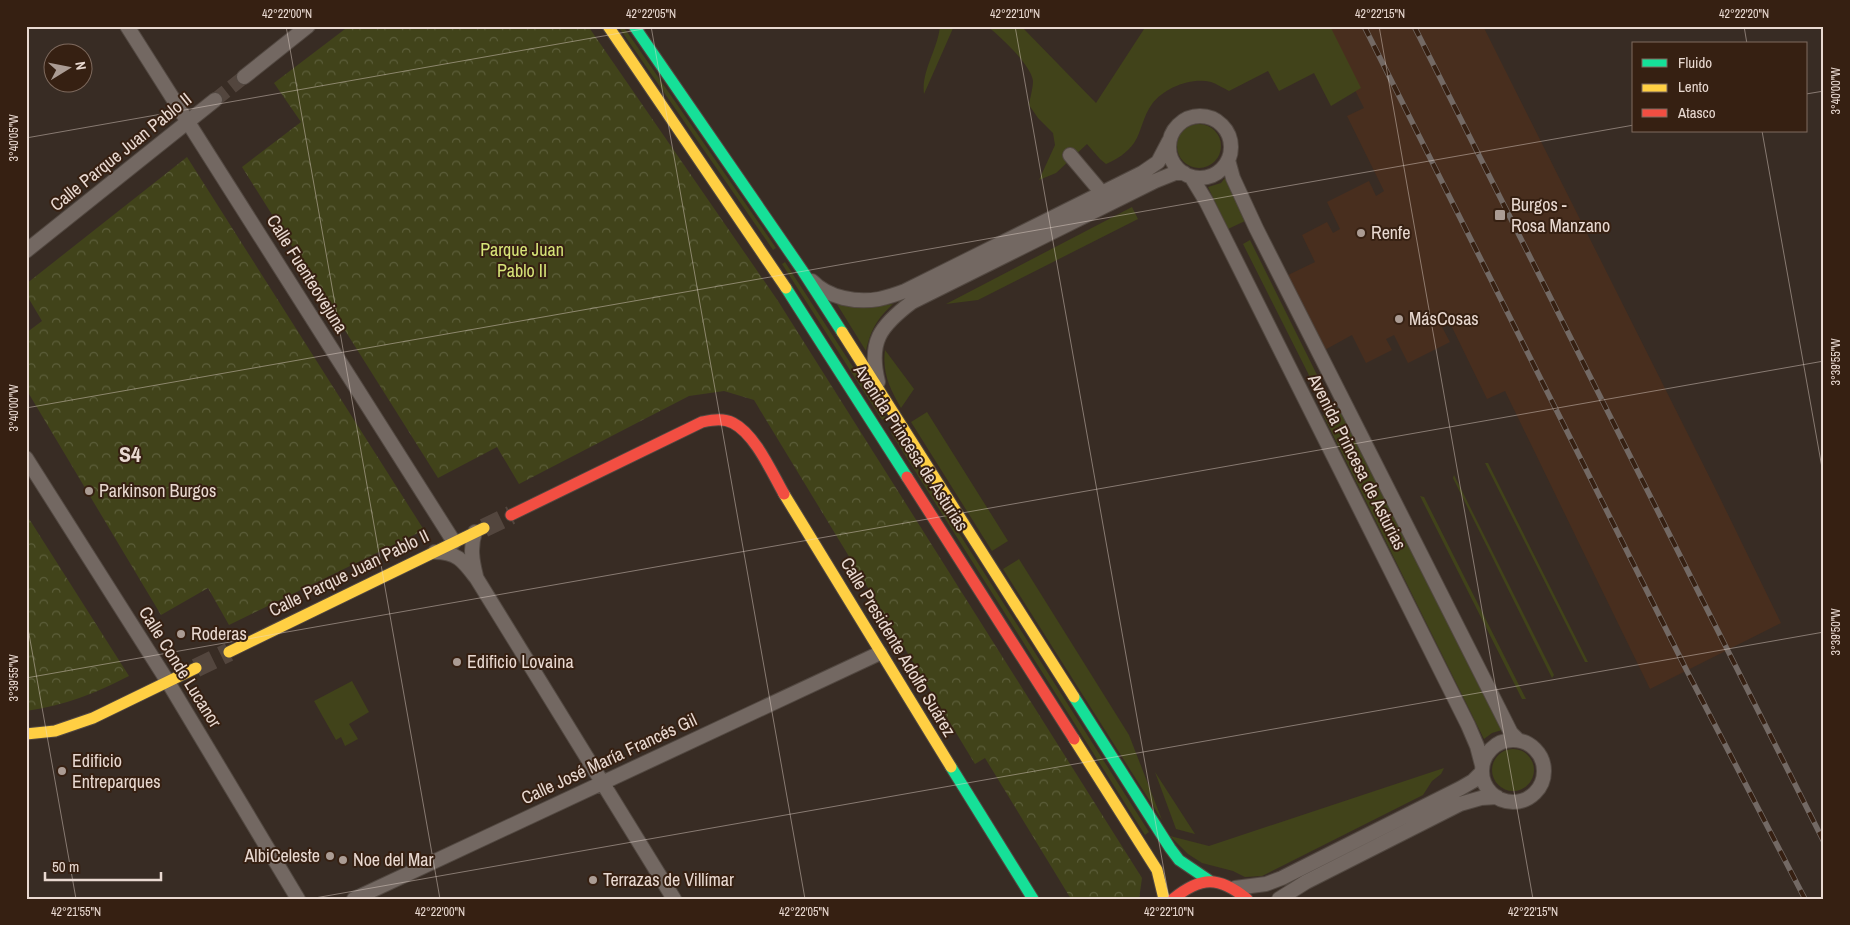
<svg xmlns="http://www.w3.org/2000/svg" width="1850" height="925" viewBox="0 0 1850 925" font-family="'Archivo Narrow',sans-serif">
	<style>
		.built { fill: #482e1e }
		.green { fill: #41431a }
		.park { fill: url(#park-crowns) }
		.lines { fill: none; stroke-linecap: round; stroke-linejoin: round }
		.street-tunnel { stroke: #53463e; stroke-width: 14; stroke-dasharray: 14 7; stroke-linecap: butt }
		.secondary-tunnel { stroke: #53463e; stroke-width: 19; stroke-dasharray: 19 9; stroke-linecap: butt }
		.street-casing { stroke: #524841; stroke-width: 16 }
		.fast-casing { stroke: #524841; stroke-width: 13 }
		.slow-casing { stroke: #524841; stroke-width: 13 }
		.jam-casing { stroke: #524841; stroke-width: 13 }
		.street { stroke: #736862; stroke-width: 14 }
		.fast { stroke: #16e098; stroke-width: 11 }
		.slow { stroke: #ffcf43; stroke-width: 11 }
		.jam { stroke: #f24e42; stroke-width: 11 }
		.rail-casing { stroke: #736964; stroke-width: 5.5 }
		.rail { stroke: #362012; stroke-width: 4; stroke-dasharray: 11; stroke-linecap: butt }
		.ticks { fill: none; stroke: #e9d9d1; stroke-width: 1; stroke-opacity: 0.45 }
		.poi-dot { fill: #ab9c94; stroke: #362012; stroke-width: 2 }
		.labels { text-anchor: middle; stroke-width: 4; stroke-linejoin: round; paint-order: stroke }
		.street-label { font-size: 18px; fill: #e9d9d1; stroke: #362012 }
		.poi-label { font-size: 18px; fill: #e9d9d1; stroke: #362012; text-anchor: start }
		.park-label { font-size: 18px; fill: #d7e478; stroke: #362012 }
		.district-label { font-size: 22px; font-weight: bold; fill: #e9d9d1; stroke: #362012 }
		.neatline { fill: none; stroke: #e9d9d1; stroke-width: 2 }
		.ticks-label { font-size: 12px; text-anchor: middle; fill: #e9d9d1 }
	</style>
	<defs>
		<pattern id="park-crowns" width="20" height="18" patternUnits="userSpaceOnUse" patternTransform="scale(1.25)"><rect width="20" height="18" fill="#41431a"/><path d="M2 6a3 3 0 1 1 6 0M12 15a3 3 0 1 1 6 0" fill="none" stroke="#5c5e3a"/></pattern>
	</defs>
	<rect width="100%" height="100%" fill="#382c24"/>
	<path class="built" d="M1323 26H1483L1717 492 1781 623 1650 689 1505 391 1487 399 1450 323 1442 327 1450 342 1408 363 1394 335 1386 339 1392 350 1366 363 1352 335 1321 352 1284 277 1315 262 1302 235 1327 222 1333 233 1340 229 1327 202 1369 181 1376 196 1384 191 1347 116 1364 108Z"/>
	<path class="green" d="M618 26H623L776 248 773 250Z
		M940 26H954L924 94C921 71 938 49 940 26Z
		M987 26H1021L1096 103 1146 26H1330L1361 88 1331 106 1314 73 1279 91 1268 71 1229 91C1223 88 1217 84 1211 82 1191 77 1164 88 1152 104 1143 116 1141 133 1134 143 1128 152 1116 160 1106 164L1100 159 1087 144 1056 173 1039 180 1055 145 1053 133 1038 118 1029 105C1030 98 1033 88 1033 81 1031 65 1000 36 987 26Z
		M1177 146a22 22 0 1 1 44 0a22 22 0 1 1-44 0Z
		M1225 178 1245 221 1228 229 1208 187 1221 183Z
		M1132 207 1138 219 978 300 946 304Z
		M1250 240 1327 395 1321 399 1243 244Z
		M785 262 886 418 882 420 782 264Z
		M835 301C855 307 872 307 893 304 877 319 871 329 866 351Z
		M885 350 914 389 901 408C890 389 882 373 885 350Z
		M1340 407 1502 730 1492 733 1484 739 1323 415Z
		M927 412 1008 541 992 551 911 422Z
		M894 431 1149 832 1145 835 891 433Z
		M1485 463H1488L1588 662H1585Z
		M1454 475 1554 675 1552 678 1453 478Z
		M1420 496 1424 497 1526 699H1522Z
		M1019 559 1129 735 1162 820 1003 569Z
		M352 681 369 712 349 724 358 739 345 746 341 737 336 740 314 701Z
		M1492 770a21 21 0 1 1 42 0a21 21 0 1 1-42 0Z
		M1444 768 1441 774 1432 781 1423 795 1262 876 1245 877 1233 871 1202 863 1188 854 1170 836 1209 846Z
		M1155 772 1195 834 1176 829Z"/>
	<path class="park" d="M349 26H588L778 301 1142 878 1139 899H1071L985 758 975 764 754 400 724 391 689 396 519 484 497 447 438 478 242 167 301 122 274 83Z
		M187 157 424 530 229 625 208 588 161 615 26 389V333L42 321 26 294V284Z
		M26 514 129 676C93 694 67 705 26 711Z"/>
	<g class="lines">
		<path class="street-tunnel" d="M215 100 244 77"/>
		<path class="secondary-tunnel" d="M484 528 511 515
			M196 668 229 652"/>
		<defs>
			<path id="street" d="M127 26 454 542
				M244 77 308 26
				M1169 147a31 31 0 1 1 62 0a31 31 0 1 1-62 0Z
				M1070 155 1102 193
				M1228 160 1233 178 1256 228 1499 709 1511 733 1518 740
				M1192 178 1206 201 1468 725 1477 746 1482 765
				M26 251 215 100
				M812 281C828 298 857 303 879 299 888 297 897 294 905 291L1142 173 1158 162 1169 141
				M878 382C868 342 880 326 912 302L1155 181 1175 173H1184
				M26 458 168 682 298 899
				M475 532C470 547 472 560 476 576
				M435 552C458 552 464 562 477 579L674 899
				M1482 771a31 31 0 1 1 62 0a31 31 0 1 1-62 0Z
				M1235 888 1266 884 1282 878 1461 788 1473 781 1482 772
				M354 899 880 653
				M1279 899 1306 882 1460 804 1481 798 1497 797"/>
			<path id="fast" d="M634 26 802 270 842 332
				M786 288 907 477
				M1074 697 1170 848 1179 860 1210 881
				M951 767 1033 899"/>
			<path id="slow" d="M608 26 786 288
				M842 332 1074 697
				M784 494 951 767
				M229 652 484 528
				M26 734 55 731 93 718 196 668
				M1074 739 1157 870 1164 899"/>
			<path id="jam" d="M907 477 1074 739
				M511 515 702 422C713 420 723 418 733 423 755 434 772 473 784 494
				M1173 899C1201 876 1219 876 1247 899"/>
		</defs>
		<use href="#street" class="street-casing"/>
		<use href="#fast" class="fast-casing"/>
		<use href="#slow" class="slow-casing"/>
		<use href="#jam" class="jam-casing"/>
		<use href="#street" class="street"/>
		<use href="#fast" class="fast"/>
		<use href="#slow" class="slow"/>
		<use href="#jam" class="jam"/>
		<defs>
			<path id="rail" d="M1364 26 1687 671 1805 899
				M1414 26 1824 842"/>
		</defs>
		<use href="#rail" class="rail-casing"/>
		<use href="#rail" class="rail"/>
	</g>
	<path class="ticks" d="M286 26 440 899M651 26 805 899M1015 26 1169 899M1379 26 1533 899M1744 26 1747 44M1806 94 1824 91M1762 131 1824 479M26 138 660 26M26 408 1634 125M26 617 76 899M26 678 1824 361M309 899 1824 632"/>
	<g class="poi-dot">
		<rect x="1494" y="209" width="12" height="12" rx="2.5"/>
		<circle cx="1361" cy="233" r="5"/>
		<circle cx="1399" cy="319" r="5"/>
		<circle cx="89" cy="491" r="5"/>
		<circle cx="181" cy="634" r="5"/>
		<circle cx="457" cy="662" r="5"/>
		<circle cx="62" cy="771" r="5"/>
		<circle cx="330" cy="856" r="5"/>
		<circle cx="343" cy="860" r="5"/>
		<circle cx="593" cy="880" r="5"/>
	</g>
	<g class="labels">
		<g class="street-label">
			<text transform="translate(121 152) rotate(-39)" y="6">Calle Parque Juan Pablo II</text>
			<text transform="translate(307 274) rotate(58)" y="6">Calle Fuenteovejuna</text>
			<text transform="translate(911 448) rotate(57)" y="6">Avenida Princesa de Asturias</text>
			<text transform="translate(1357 462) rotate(63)" y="6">Avenida Princesa de Asturias</text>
			<text transform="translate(349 573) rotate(-26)" y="6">Calle Parque Juan Pablo II</text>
			<text transform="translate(898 647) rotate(59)" y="6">Calle Presidente Adolfo Suárez</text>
			<text transform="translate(180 667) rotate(58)" y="6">Calle Conde Lucanor</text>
			<text transform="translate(609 759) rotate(-25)" y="6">Calle José María Francés Gil</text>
		</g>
		<g class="poi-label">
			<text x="1511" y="211">Burgos -<tspan x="1511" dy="21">Rosa Manzano</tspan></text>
			<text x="1371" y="239">Renfe</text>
			<text x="1409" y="325">MásCosas</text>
			<text x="99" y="497">Parkinson Burgos</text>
			<text x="191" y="640">Roderas</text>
			<text x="467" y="668">Edificio Lovaina</text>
			<text x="72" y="767">Edificio<tspan x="72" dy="21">Entreparques</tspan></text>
			<text x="320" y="862" text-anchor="end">AlbiCeleste</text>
			<text x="353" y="866">Noe del Mar</text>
			<text x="603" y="886">Terrazas de Villímar</text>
		</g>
		<g class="park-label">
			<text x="522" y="256">Parque Juan<tspan x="522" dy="21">Pablo II</tspan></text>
		</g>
		<g class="district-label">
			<text x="130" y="462">S4</text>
		</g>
	</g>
	<rect width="1850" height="925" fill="none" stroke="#362012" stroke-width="55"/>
	<rect x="1632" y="42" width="175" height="90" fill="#362012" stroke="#7e6a5e"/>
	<rect x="1642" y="59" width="25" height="8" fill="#16e098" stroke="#7e6a5e"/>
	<text x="1678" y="68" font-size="15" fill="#e9d9d1">Fluido</text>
	<rect x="1642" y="84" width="25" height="8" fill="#ffcf43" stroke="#7e6a5e"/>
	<text x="1678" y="92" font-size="15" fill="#e9d9d1">Lento</text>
	<rect x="1642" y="109" width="25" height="8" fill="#f24e42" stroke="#7e6a5e"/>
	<text x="1678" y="118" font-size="15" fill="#e9d9d1">Atasco</text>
	<g transform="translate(68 68) rotate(80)"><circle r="24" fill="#362012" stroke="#7e6a5e"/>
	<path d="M0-4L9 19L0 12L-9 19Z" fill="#ab9c94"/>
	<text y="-8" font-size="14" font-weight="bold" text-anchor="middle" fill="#e9d9d1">N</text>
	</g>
	<path d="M45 872v8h116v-8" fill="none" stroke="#e9d9d1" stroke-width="2.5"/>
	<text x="52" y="872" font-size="15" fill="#e9d9d1" stroke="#362012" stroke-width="4" paint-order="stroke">50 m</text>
	<rect x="28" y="28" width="1794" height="870" class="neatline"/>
	<g class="ticks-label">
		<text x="287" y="18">42°22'00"N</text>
		<text x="651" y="18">42°22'05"N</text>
		<text x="1015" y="18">42°22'10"N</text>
		<text x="1380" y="18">42°22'15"N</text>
		<text x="1744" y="18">42°22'20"N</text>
		<text transform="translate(1836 91) rotate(-90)" y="4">3°40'00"W</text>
		<text transform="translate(14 138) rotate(-90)" y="4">3°40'05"W</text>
		<text transform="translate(1836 362) rotate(-90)" y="4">3°39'55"W</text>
		<text transform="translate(14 408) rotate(-90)" y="4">3°40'00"W</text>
		<text transform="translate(1836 632) rotate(-90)" y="4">3°39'50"W</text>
		<text transform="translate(14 678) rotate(-90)" y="4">3°39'55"W</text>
		<text x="76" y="916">42°21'55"N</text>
		<text x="440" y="916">42°22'00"N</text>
		<text x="804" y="916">42°22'05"N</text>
		<text x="1169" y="916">42°22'10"N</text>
		<text x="1533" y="916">42°22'15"N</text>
	</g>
</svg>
